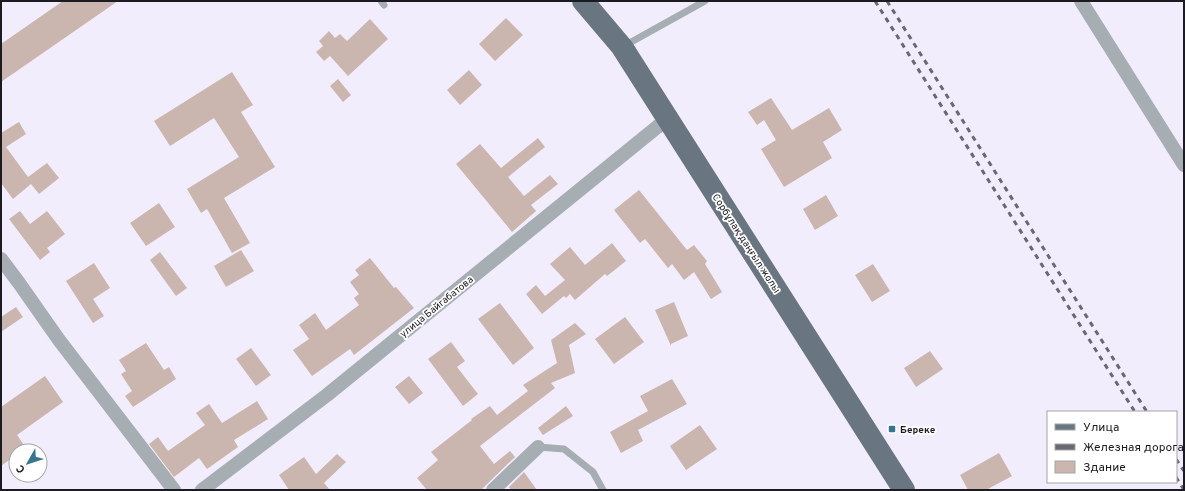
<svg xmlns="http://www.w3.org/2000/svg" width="1185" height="491" viewBox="0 0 1185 491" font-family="Overpass,sans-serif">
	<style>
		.building { fill: #cbb5af }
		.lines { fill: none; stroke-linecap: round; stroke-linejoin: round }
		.lane { stroke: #a6aeb4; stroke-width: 7 }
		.street { stroke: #a6aeb4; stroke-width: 14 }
		.primary { stroke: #697681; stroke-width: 22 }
		.rail { stroke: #6a6772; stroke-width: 3; stroke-dasharray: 5 5; stroke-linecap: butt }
		.poi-dot { fill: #39768d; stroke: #fff; stroke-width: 1.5 }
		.labels { text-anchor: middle; stroke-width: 3.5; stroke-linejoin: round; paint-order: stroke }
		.street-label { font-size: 10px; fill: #1d1b22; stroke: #fff }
		.poi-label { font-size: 10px; font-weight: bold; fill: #1d1b22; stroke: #fff; text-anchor: start }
	</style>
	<rect width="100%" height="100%" fill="#f2edfd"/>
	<path class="building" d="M63 1H118L1 82V44Z
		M506 18 523 35 495 61 479 44Z
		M370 19 388 39 348 76 330 56 324 61 316 52 323 46 319 41 329 31 335 38 340 34 347 41Z
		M469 70 482 85 460 105 447 90Z
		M232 72 253 105 241 112 275 167 224 198 250 243 232 253 207 209 201 213 187 189 239 157 214 118 170 146 154 121Z
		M338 79 351 95 343 102 330 86Z
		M771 98 792 130 829 108 842 130 823 142 832 158 784 187 761 149 776 140 764 120 757 125 748 112Z
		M19 122 26 134 6 147 28 177 47 163 59 178 39 194 31 184 13 199 1 183V133Z
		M538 138 545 147 508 177 524 196 550 175 558 184 531 205 536 211 512 232 456 164 480 144 501 168Z
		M639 190 687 250 694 245 707 261 705 264 722 292 711 299 694 272 684 280 672 264 668 268 645 239 640 243 614 210Z
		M826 195 838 216 815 230 803 209Z
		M159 203 175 227 146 246 130 223Z
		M20 211 30 224 47 211 65 234 47 248 50 252 40 260 9 219Z
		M612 243 626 261 607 276 605 274 575 300 570 294 566 298 564 296 542 314 526 294 536 285 545 296 565 280 550 264 570 247 585 265Z
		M241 250 254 271 226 287 214 266Z
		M160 252 187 288 176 296 150 260Z
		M370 258 394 288 396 287 414 308 354 355 350 349 312 376 293 350 309 339 299 325 315 313 326 330 359 305 354 298 359 294 350 282 359 275 355 270Z
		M94 263 110 288 93 299 104 316 93 323 66 281Z
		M873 264 890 291 872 302 855 275Z
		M674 302 688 336 671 344V346L655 310Z
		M500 303 534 348 513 365 478 319Z
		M16 307 23 317 1 332V317Z
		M625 317 644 342 614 364 595 339Z
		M575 323 586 334 569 345 575 373 551 383 555 388 480 446 494 464 510 451 515 457 481 490H427L417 478 438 460 431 452 472 420 471 419 490 406 497 415 528 391 523 385 557 363 551 340Z
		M451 342 465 361 457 367 478 394 463 406 428 359Z
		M146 343 164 370 169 367 176 379 133 407 125 396 132 391 121 374 126 371 119 360Z
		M251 348 271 375 256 386 236 359Z
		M930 351 943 369 916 387 904 368Z
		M45 376 63 402 17 435 26 448 22 451H16V455L1 466V407Z
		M409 376 423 393 409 404 395 387Z
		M672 379 687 404 638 430 643 441 621 453 610 432 648 411 640 396Z
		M257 401 268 419 234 440 238 447 207 469 199 458 174 477 149 444 158 437 168 451 205 425 196 413 209 404 222 423Z
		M566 406 573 416 543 435 538 428Z
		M700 425 717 449 686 470 670 446Z
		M999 453 1012 476 986 490H968L960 475Z
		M337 454 346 462 324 483 330 490H289L279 475 304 457 316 474Z
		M524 472 537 490H511L509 487Z"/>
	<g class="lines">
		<path class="lane" d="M381 1 384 5
			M624 46 705 1
			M538 447 564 449 593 472 603 490"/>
		<path class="street" d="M1081 1 1184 165
			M1 259 19 283 59 340 174 490
			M202 490 327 395 667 119
			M493 490 538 447"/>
		<path class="primary" d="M583 1 622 47 904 490"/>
		<path class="rail" d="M875 1 1135 412
			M887 1 1147 412
			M1176 459 1184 471
			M1176 477 1184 490"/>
	</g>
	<rect class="poi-dot" x="888" y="425" width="8" height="8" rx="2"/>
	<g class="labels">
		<g class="street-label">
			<text transform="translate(747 243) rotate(57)" y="4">Сорбұлақ даңғыл жолы</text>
			<text transform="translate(436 306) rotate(-39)" y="4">улица Байгабатова</text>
		</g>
		<g class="poi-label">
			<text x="900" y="433">Береке</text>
		</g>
	</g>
	<rect width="1185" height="491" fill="none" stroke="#1d1b22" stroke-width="4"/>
	<rect x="1047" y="411" width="130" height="72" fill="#ffffff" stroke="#a5a4a7"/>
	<rect x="1055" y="424" width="20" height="6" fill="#697681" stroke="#a5a4a7"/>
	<text x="1083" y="431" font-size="12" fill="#1d1b22">Улица</text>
	<rect x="1055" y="444" width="20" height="6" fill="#6a6772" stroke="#a5a4a7"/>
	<text x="1083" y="451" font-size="12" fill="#1d1b22">Железная дорога</text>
	<rect x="1055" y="461" width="20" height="12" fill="#cbb5af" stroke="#a5a4a7"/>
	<text x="1083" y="471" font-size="12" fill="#1d1b22">Здание</text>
	<g transform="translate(28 463) rotate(231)"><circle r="19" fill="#ffffff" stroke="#a5a4a7"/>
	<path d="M0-3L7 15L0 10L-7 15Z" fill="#39768d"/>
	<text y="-6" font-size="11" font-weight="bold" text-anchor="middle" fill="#1d1b22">С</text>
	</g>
</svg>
